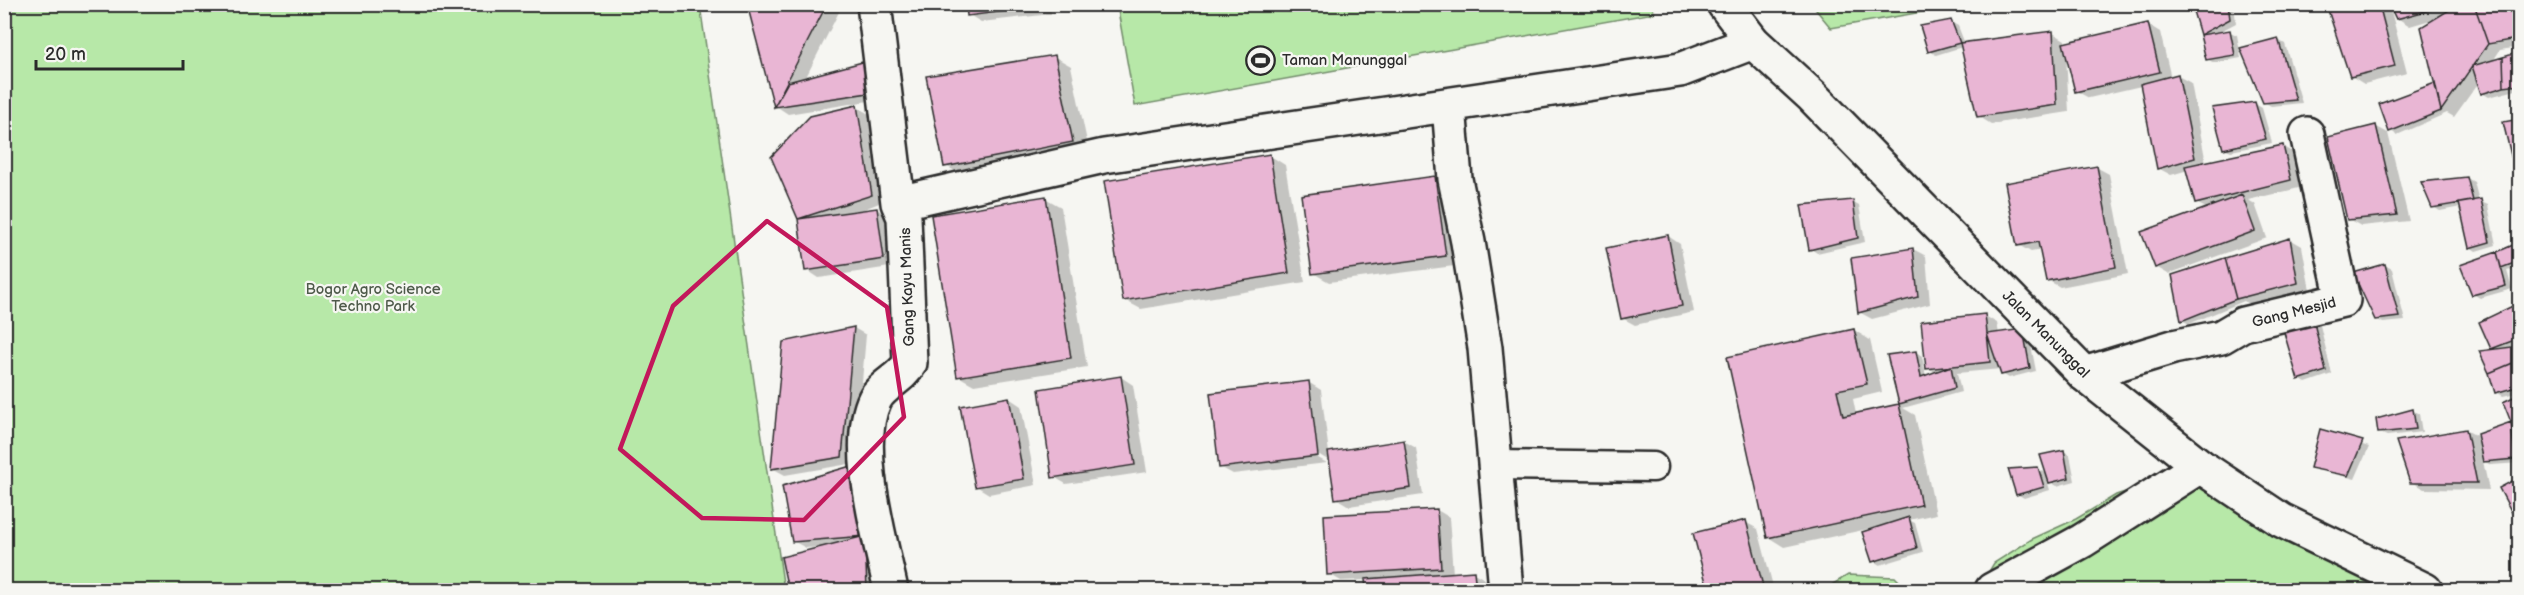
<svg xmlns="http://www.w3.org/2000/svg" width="2524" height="595" viewBox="0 0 2524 595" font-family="'Balsamiq Sans',sans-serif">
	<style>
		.green { fill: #b7e8a8; stroke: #718a6a; stroke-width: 1.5 }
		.shadow { fill: #0003 }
		.building { fill: #e9b6d4; stroke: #2b2b2b; stroke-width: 1.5 }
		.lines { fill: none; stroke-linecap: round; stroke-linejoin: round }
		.service-casing { stroke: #2b2b2b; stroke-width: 33 }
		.minor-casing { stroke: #2b2b2b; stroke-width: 38 }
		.tertiary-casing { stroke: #2b2b2b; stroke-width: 38 }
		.service { stroke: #f6f6f2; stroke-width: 28 }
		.minor { stroke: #f6f6f2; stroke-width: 33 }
		.tertiary { stroke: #f6f6f2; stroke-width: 33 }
		.marked { fill: none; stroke: #c2185b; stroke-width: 4.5; stroke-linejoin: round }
		.labels { text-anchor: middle; stroke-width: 4.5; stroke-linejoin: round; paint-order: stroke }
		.poi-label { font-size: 15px; fill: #2b2b2b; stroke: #f6f6f2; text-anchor: start }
		.street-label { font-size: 15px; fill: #2b2b2b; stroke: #f6f6f2 }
		.park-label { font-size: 15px; fill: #4e5a4a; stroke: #f6f6f2 }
	</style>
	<rect width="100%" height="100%" fill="#f6f6f2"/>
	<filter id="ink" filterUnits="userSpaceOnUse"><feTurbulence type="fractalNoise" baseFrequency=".0167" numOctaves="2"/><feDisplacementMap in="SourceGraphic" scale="12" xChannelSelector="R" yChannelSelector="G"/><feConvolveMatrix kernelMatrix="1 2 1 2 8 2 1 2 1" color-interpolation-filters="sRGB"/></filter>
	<g filter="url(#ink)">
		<path class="green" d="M1652 4 1654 13 1135 106 1117 5Z
			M4 5H700L784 590H5Z
			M1812 5H1962L1831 28Z
			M2183 473 2418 590H1978L1994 563 2032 539 2076 519 2116 495Z
			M1848 575 1895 577 1908 590H1823Z"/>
		<path class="shadow" d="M748 4H843L805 79 882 69 887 98 788 114 776 106Z
			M967 4H1050L1051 14 981 22 969 15Z
			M2234 4 2236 23 2217 33 2230 32 2237 35 2241 58 2214 63 2207 59 2192 5Z
			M2327 4H2520V47L2500 50 2493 61 2520 53V89L2489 97 2482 93 2479 82 2454 117 2447 113 2397 135 2391 131 2436 84 2437 18 2410 26 2397 18 2390 7 2407 73 2364 84 2351 76Z
			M1951 22 1958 26 1965 44 2053 33 2065 40V44L2147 24 2160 32 2171 78 2178 76 2191 83 2206 163 2283 147 2296 154 2303 187 2248 200 2255 204 2267 238 2168 274 2156 267 2208 209 2196 203 2188 170 2171 175 2158 168 2141 86 2089 98 2076 91 2066 54 2069 112 1991 124 1978 116 1962 47 1936 55 1930 51Z
			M2278 40 2285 44 2302 103 2271 106 2264 102Z
			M1055 57 1071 66 1089 151 962 175 946 166Z
			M2255 104 2262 108 2272 143 2231 151 2224 148Z
			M857 107 869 114 884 201 857 212 876 209 889 216 896 266 819 278 807 270 799 219Z
			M2375 126 2388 133 2409 221 2361 226 2348 219Z
			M1269 155 1285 165 1305 282 1141 309 1124 300Z
			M2096 167 2109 174 2128 274 2060 287 2047 280 2041 250 2031 252 2018 245Z
			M1435 178 1451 187 1462 265 1329 282 1313 273Z
			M2467 178 2474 182 2479 201 2488 205 2496 245 2476 251 2470 247 2461 207 2440 211 2433 207Z
			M1045 198 1061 207 1087 367 974 385 958 376Z
			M1852 201 1859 205 1865 242 1817 253 1811 249Z
			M1668 236 1680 244 1694 312 1635 325 1622 318Z
			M2290 239 2302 246 2310 290 2250 305 2244 301 2189 324 2182 320Z
			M2520 244V267L2507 271 2512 289 2480 298 2473 294Z
			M1913 249 1926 256 1930 304 1872 319 1859 312Z
			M2385 265 2392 269 2405 321 2383 323 2376 319Z
			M2519 305 2520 344 2510 348H2520V392L2503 396 2496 392V350L2493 348Z
			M1985 316 1997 323 1999 334 2029 335 2036 371 2009 378 2002 374 2001 369 1957 373 1961 392 1903 408 1915 415 1936 514 1909 520 1915 523 1923 552 1880 565 1873 561 1877 527 1784 547 1768 537 1854 330 1870 340 1882 392 1853 399 1856 414 1901 405 1889 356 1916 352 1922 356 1926 377 1937 373 1928 368Z
			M2313 321 2320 325 2332 374 2306 383 2299 379Z
			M854 328 866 335 855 463 785 475 772 468 784 343Z
			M1121 377 1133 385 1147 472 1066 484 1054 477Z
			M1308 382 1321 390 1329 453 1404 441 1416 448 1423 495 1349 506 1336 498 1331 462 1313 451 1311 454 1327 463 1233 474 1220 467Z
			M1009 398 1021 406 1036 485 989 494 976 486Z
			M2412 410 2419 414 2422 432 2387 436 2380 433Z
			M2511 423 2518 427 2520 463 2491 465 2483 461 2489 490 2424 489 2411 482 2466 430 2480 438 2479 435Z
			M2321 431 2369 447 2355 479 2311 467Z
			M2064 451 2070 455 2075 481 2057 486 2047 480 2050 490 2024 498 2017 494 2038 469 2048 474Z
			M850 467 879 590H789L783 558 820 547 806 548 793 541Z
			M1437 510 1449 517 1453 574 1474 573 1490 582 1491 590H1368L1367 580 1341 581 1329 574Z
			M1745 522 1758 529 1774 590H1710L1695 535Z"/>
		<path class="building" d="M747 4H827L774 107Z
			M966 4H1038L1039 7 967 16Z
			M2191 4H2228L2230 19 2200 35Z
			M2326 4H2379L2395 66 2350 77Z
			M2389 4H2440L2441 7 2396 19Z
			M2459 4H2474L2488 44 2441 111 2421 27Z
			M2474 4H2510L2517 39 2488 44Z
			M1951 20 1960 43 1928 52 1920 26Z
			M2148 23 2160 72 2075 92 2063 43Z
			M2230 30 2235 55 2206 60 2200 35Z
			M2053 31 2057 105 1977 117 1960 43Z
			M2278 38 2296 100 2263 103 2240 48Z
			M2520 52V85L2504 87 2503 57Z
			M1055 55 1073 142 944 167 926 76Z
			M2503 57 2504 87 2481 94 2472 66Z
			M870 60 875 92 774 107 788 82Z
			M2178 74 2195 158 2157 169 2140 84Z
			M2435 83 2441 111 2389 132 2379 104Z
			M2255 102 2266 139 2223 149 2212 108Z
			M857 105 872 195 798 219 771 157 810 116Z
			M2520 119V193L2503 122Z
			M2376 125 2397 215 2347 220 2328 137Z
			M2283 145 2291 180 2195 204 2185 166Z
			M1270 154 1289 273 1123 301 1104 181Z
			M2097 166 2116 267 2046 281 2038 242 2017 246 2005 183Z
			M1435 176 1446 256 1312 274 1301 195Z
			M2467 177 2473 201 2432 208 2421 182Z
			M2242 195 2255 231 2155 268 2141 232Z
			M1046 196 1071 358 957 377 931 215Z
			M2481 199 2490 242 2469 248 2459 203Z
			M1853 200 1858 238 1809 250 1801 205Z
			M877 208 884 259 805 271 798 219Z
			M1668 235 1682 306 1621 319 1606 248Z
			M2290 238 2298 283 2236 299 2225 258Z
			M2520 242V261L2501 268 2497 252Z
			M1913 248 1918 297 1858 313 1851 258Z
			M2497 252 2506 286 2472 295 2460 265Z
			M2225 258 2236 299 2181 321 2172 275Z
			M2385 264 2399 317 2375 320 2353 273Z
			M2519 303 2520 338 2491 349 2479 322Z
			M1985 314 1990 362 1926 369 1921 321Z
			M2313 319 2326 371 2298 380 2283 329Z
			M854 327 842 457 771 469 783 342Z
			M1854 329 1867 384 1837 390 1843 416 1899 404 1921 505 1767 538 1727 357Z
			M2023 329 2030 368 2001 375 1987 334Z
			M2520 346V360L2489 373 2479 351Z
			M1916 351 1921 377 1951 366 1955 388 1899 404 1887 355Z
			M2520 360V386L2495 393 2489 373Z
			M1121 376 1135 465 1052 478 1039 389Z
			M1309 381 1318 456 1219 468 1210 393Z
			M2520 394V420L2511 422 2503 402Z
			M1009 397 1024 479 975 487 960 406Z
			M2413 409 2416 429 2378 433 2376 419Z
			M2511 422 2515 459 2483 462 2477 434Z
			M2320 429 2363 441 2348 476 2310 468Z
			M2466 429 2477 483H2410L2396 441Z
			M1404 440 1411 488 1335 499 1328 452Z
			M2064 450 2069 478 2049 483 2040 455Z
			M851 466 865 536 792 542 782 486Z
			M2038 467 2044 487 2016 495 2008 469Z
			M2520 477V528L2499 488Z
			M1437 509 1441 568 1327 575 1324 515Z
			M1909 517 1917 548 1872 562 1862 532Z
			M1746 520 1764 590H1708L1693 533Z
			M865 536 867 590H788L781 557Z
			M1474 571 1476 590H1366L1365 579Z"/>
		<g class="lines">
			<defs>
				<path id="service" d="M1495 465 1653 467"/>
				<path id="minor" d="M874 4 898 203 904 217 910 363C902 378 882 385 875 399 852 446 881 541 891 590
					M1449 106 1455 179 1468 242 1485 348 1506 590
					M898 203 1104 156 1680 70 1753 42
					M2084 374 2173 347 2221 337 2243 324 2343 300 2307 134
					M1992 590 2082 541 2200 466"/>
				<path id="tertiary" d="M1724 4 1753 42 1811 95 2084 374 2200 466 2281 520 2425 590"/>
			</defs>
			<use href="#service" class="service-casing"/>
			<use href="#minor" class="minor-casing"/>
			<use href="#tertiary" class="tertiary-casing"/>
			<use href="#service" class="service"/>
			<use href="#minor" class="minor"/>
			<use href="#tertiary" class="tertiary"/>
		</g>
	</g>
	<path class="marked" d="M767 221 887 307 904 417 804 520 702 518 620 449 673 306Z"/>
	<defs>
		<symbol id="stadium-ring" viewBox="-11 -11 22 22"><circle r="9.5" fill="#f6f6f2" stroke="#2b2b2b" stroke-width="1.5"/><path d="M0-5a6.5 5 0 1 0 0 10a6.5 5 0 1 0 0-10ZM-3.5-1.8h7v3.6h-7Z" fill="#2b2b2b"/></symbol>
	</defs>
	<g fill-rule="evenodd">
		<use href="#stadium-ring" x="1244" y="44" width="33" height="33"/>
	</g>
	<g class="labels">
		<g class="poi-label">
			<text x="1282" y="65">Taman Manunggal</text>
		</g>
		<g class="street-label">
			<text transform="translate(907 287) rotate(-92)" y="5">Gang Kayu Manis</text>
			<text transform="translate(2294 312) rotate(-14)" y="5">Gang Mesjid</text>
			<text transform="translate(2046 334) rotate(45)" y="5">Jalan Manunggal</text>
		</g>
		<g class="park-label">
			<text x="373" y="294">Bogor Agro Science<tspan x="373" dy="17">Techno Park</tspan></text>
		</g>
	</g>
	<rect width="2524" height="595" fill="none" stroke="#f6f6f2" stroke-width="24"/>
	<rect x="12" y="12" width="2500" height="571" fill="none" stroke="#2b2b2b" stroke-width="2" filter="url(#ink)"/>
	<path d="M36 60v9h147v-9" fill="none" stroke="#2b2b2b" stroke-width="3"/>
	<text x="45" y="60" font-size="18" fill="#2b2b2b" stroke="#f6f6f2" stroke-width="4.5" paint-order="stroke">20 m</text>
</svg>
